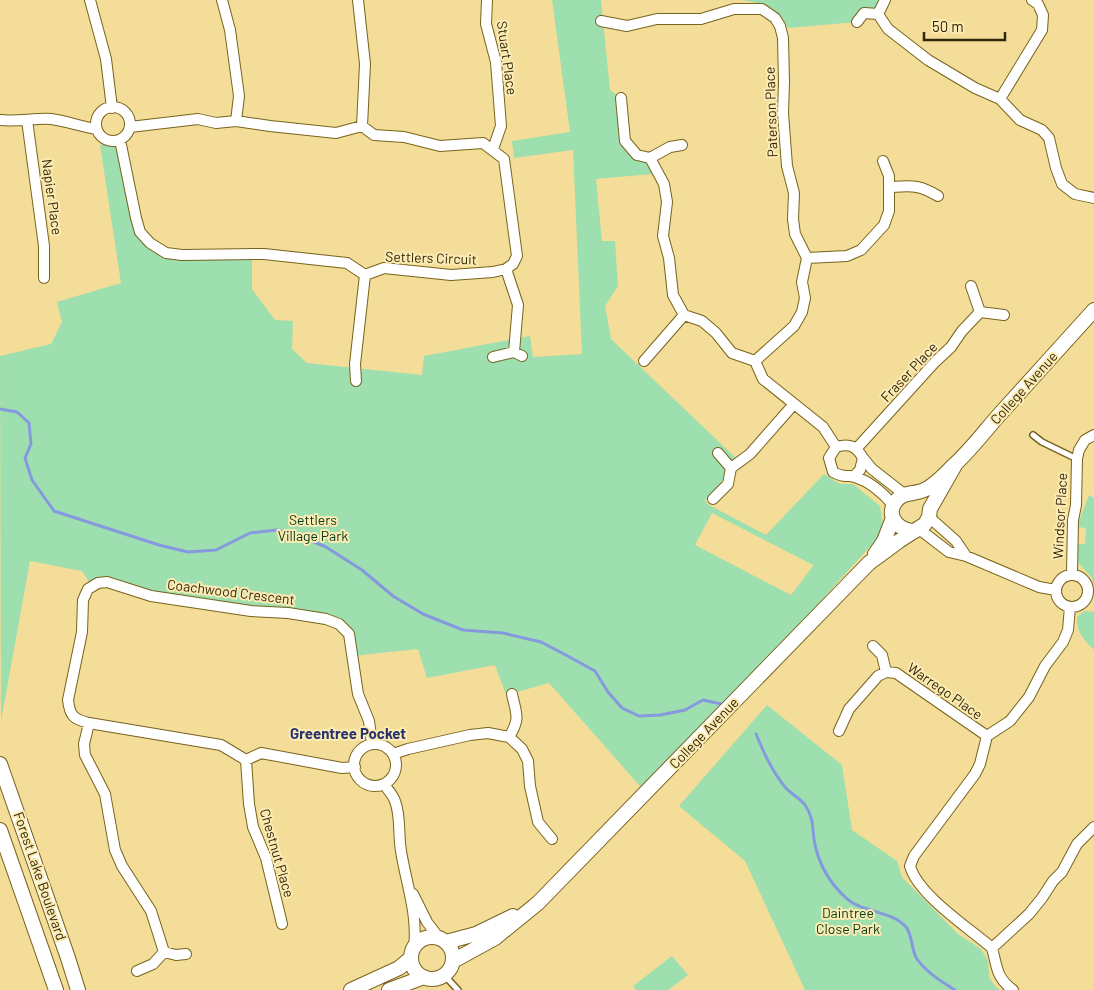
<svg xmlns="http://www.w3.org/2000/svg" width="1094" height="990" viewBox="0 0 1094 990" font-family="Barlow,sans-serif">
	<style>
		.green { fill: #9ddfae; fill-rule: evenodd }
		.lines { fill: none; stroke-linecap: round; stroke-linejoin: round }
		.stream { stroke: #8699df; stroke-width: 3 }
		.lane-casing { stroke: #78631c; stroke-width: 8 }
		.street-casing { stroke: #78631c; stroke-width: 12 }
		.secondary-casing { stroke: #78631c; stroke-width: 16 }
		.lane { stroke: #fff; stroke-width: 5 }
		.street { stroke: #fff; stroke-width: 10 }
		.secondary { stroke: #fff; stroke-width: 14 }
		.labels { text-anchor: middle; stroke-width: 4; stroke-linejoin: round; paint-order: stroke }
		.street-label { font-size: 14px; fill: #31280b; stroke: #fdebb4 }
		.park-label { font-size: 14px; fill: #003918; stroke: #fdebb4 }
		.neighbourhood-label { font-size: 15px; font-weight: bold; fill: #28336d; stroke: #fdebb4 }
	</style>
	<rect width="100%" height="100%" fill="#f4dd98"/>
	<path class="green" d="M552 0H601L610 90 621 98 625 141 650 158 652 174 596 179 602 241H615L618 286 605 306 611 339 739 461 705 501 709 505 766 535 824 474 840 484H853L880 506 883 525 876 540 646 793 549 683 506 695 495 665 427 678 418 649 352 656 349 634 339 624 151 596 107 582 92 586 82 571 30 561 1 721 0 356 51 344 62 322 57 302 121 283 100 145 120 140 140 232 166 253 252 254V289L275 320 293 321 292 349 307 363 422 375 424 356 530 336 533 357 582 354 573 150 514 158 512 141 570 132ZM712 513 813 565V566L791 595 695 545Z
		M741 0H885L878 14 864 13 857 22 788 28C776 5 766 4 741 0Z
		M1089 495 1094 498V586L1092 578 1076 560 1075 544H1085L1086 528 1077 527Z
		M1084 611 1094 612V650C1084 640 1076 632 1077 617Z
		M767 705 842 765 852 830 897 861 902 877 958 934 981 949 988 961 989 977 995 986 1000 990H805L745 861 679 806Z
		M672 956 688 975 668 990H636L633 986Z"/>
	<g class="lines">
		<path class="stream" d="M0 409 17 412 29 423 31 444 25 458 32 480 54 511 159 545 188 552 216 550 250 533 277 530 295 534 326 547 362 570 393 596 423 614 463 630 503 633 541 642 564 654 595 671 608 692 622 708 639 716 660 715 685 710 703 700 721 704
			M756 734C764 753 772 771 785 787 791 794 800 798 805 805 816 821 811 832 816 849 821 868 830 883 845 897 861 913 891 910 906 927 913 936 911 950 917 959 926 972 942 982 955 990"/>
		<defs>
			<path id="lane" d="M1033 435 1042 442 1077 459
				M444 975 458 990"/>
			<path id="street" d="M90 0 106 59 112 108
				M222 0 230 30 239 96 236 121
				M358 0 365 64 362 126
				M487 0 486 24 496 62 501 126 493 149
				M878 14 888 29 928 60 975 88 1000 99 1020 120 1042 130 1049 138 1056 168 1062 184 1075 194 1094 198
				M878 14 885 0
				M601 21 627 26 657 19H701L734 9H762L775 18 780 26 783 38 784 82 783 113 787 166 794 193 793 219 795 234 807 258 802 282 805 298 802 312 794 326 755 361
				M857 22 864 13 878 14
				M621 98 625 141 637 155 650 158
				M1000 99 1042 30 1043 15 1038 4 1032 0
				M96 124a17 17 0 1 1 34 0a17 17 0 1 1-34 0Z
				M0 120C17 122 34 118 51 119 67 121 81 127 97 129
				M27 120 44 246V278
				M120 140 136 218 140 232 150 243 166 253 182 255 264 254 347 263 365 275 384 268 451 275 493 272 506 269 513 264 517 256 504 159 483 143 440 146 404 137 374 135 362 126 336 133 270 126 236 121 216 123 198 119 130 127
				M682 145 670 147 650 158 664 184 667 202 663 236 669 258 673 295 684 315 702 321 716 333 732 353 755 361 763 379 823 427 836 447
				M889 187C912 186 918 184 938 196
				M807 258 847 256 861 250 884 225 889 211V176L883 161
				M506 269 518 305 514 352
				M971 286 980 312 1004 315
				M493 357 514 352 522 356
				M644 361 684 315
				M356 381 355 364 365 275
				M857 448 935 362 951 347 962 331 980 312
				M863 458 872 469 904 494
				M731 468 750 454 794 404
				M854 476 860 470 863 458C856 446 850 443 836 447L829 458 833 472C846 479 846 474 855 477 871 482 883 493 893 505
				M713 499 728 484 731 468 718 453
				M929 517 956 541 966 556
				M919 529 949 552 966 556 1039 587 1056 590
				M1072 574 1073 520 1076 505 1077 459 1079 450 1085 440 1094 435
				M1056 591a16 16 0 1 1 32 0a16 16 0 1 1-32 0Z
				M873 646 882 655 886 672
				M89 723 84 744 85 755 105 794 115 850 122 866 151 911 164 952
				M839 731 849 709 878 676 886 672 896 673 987 736
				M509 737C521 718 516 714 512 694
				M354 765a21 21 0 1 1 42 0a21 21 0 1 1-42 0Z
				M393 754 408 749 470 735 488 733 509 737 522 749 528 761 530 786 538 822 552 839
				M246 760 249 804 253 827 266 858 282 924
				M355 767 342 768 261 753 246 760 221 745 89 723C73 719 70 716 68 700L82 632 83 600 88 589 98 583 107 582 151 596 251 611 288 613 326 619 339 624 349 634 358 694 369 721 372 744
				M384 784C387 789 393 795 395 801 401 816 398 835 401 851 406 883 418 914 414 947
				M413 894 427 922 439 938
				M992 948 1029 914 1042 898 1053 881 1062 872 1077 844 1094 827
				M137 971 153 964 164 952 176 955 186 954
				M1013 990C996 978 997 966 992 948 969 928 918 895 910 866L914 856 975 774 980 764 987 736 1010 721 1029 697 1045 666 1063 642 1068 630 1070 607"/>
			<path id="secondary" d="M915 531C901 531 886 519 894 504 901 491 913 495 924 490 934 486 945 474 953 466 970 451 984 432 999 415 1031 380 1062 345 1094 310
				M875 554 884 541 893 518
				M0 764 68 958 78 990
				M0 830 56 990
				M411 958a21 21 0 1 1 42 0a21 21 0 1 1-42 0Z
				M446 942 476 934 513 916
				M453 961 495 938 538 903 869 563 899 541 925 524 929 517 930 509 955 465
				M351 990 399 968 411 958
				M389 990 424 977"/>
		</defs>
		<use href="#lane" class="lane-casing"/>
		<use href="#street" class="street-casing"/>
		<use href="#secondary" class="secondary-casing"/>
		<use href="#lane" class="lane"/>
		<use href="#street" class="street"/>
		<use href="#secondary" class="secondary"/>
	</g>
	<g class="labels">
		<g class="street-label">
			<text transform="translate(507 58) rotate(82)" y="5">Stuart Place</text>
			<text transform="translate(771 112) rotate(-92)" y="5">Paterson Place</text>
			<text transform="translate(52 197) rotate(82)" y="5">Napier Place</text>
			<text transform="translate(431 258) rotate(2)" y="5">Settlers Circuit</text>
			<text transform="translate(909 372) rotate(-47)" y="5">Fraser Place</text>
			<text transform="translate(1024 388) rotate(-48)" y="5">College Avenue</text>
			<text transform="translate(1060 516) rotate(-87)" y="5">Windsor Place</text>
			<text transform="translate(231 592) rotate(7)" y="5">Coachwood Crescent</text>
			<text transform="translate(945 691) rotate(35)" y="5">Warrego Place</text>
			<text transform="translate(704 733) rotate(-46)" y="5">College Avenue</text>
			<text transform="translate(277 853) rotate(74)" y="5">Chestnut Place</text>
			<text transform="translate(40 876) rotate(71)" y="5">Forest Lake Boulevard</text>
		</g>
		<g class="park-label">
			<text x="313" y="525">Settlers<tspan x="313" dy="16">Village Park</tspan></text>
			<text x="848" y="918">Daintree<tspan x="848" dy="16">Close Park</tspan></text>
		</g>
		<g class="neighbourhood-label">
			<text x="348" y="739">Greentree Pocket</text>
		</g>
	</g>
	<path d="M924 32v8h81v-8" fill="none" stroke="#31280b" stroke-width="2.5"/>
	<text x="932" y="32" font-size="15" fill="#31280b" stroke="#fdebb4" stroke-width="4" paint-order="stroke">50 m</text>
</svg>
